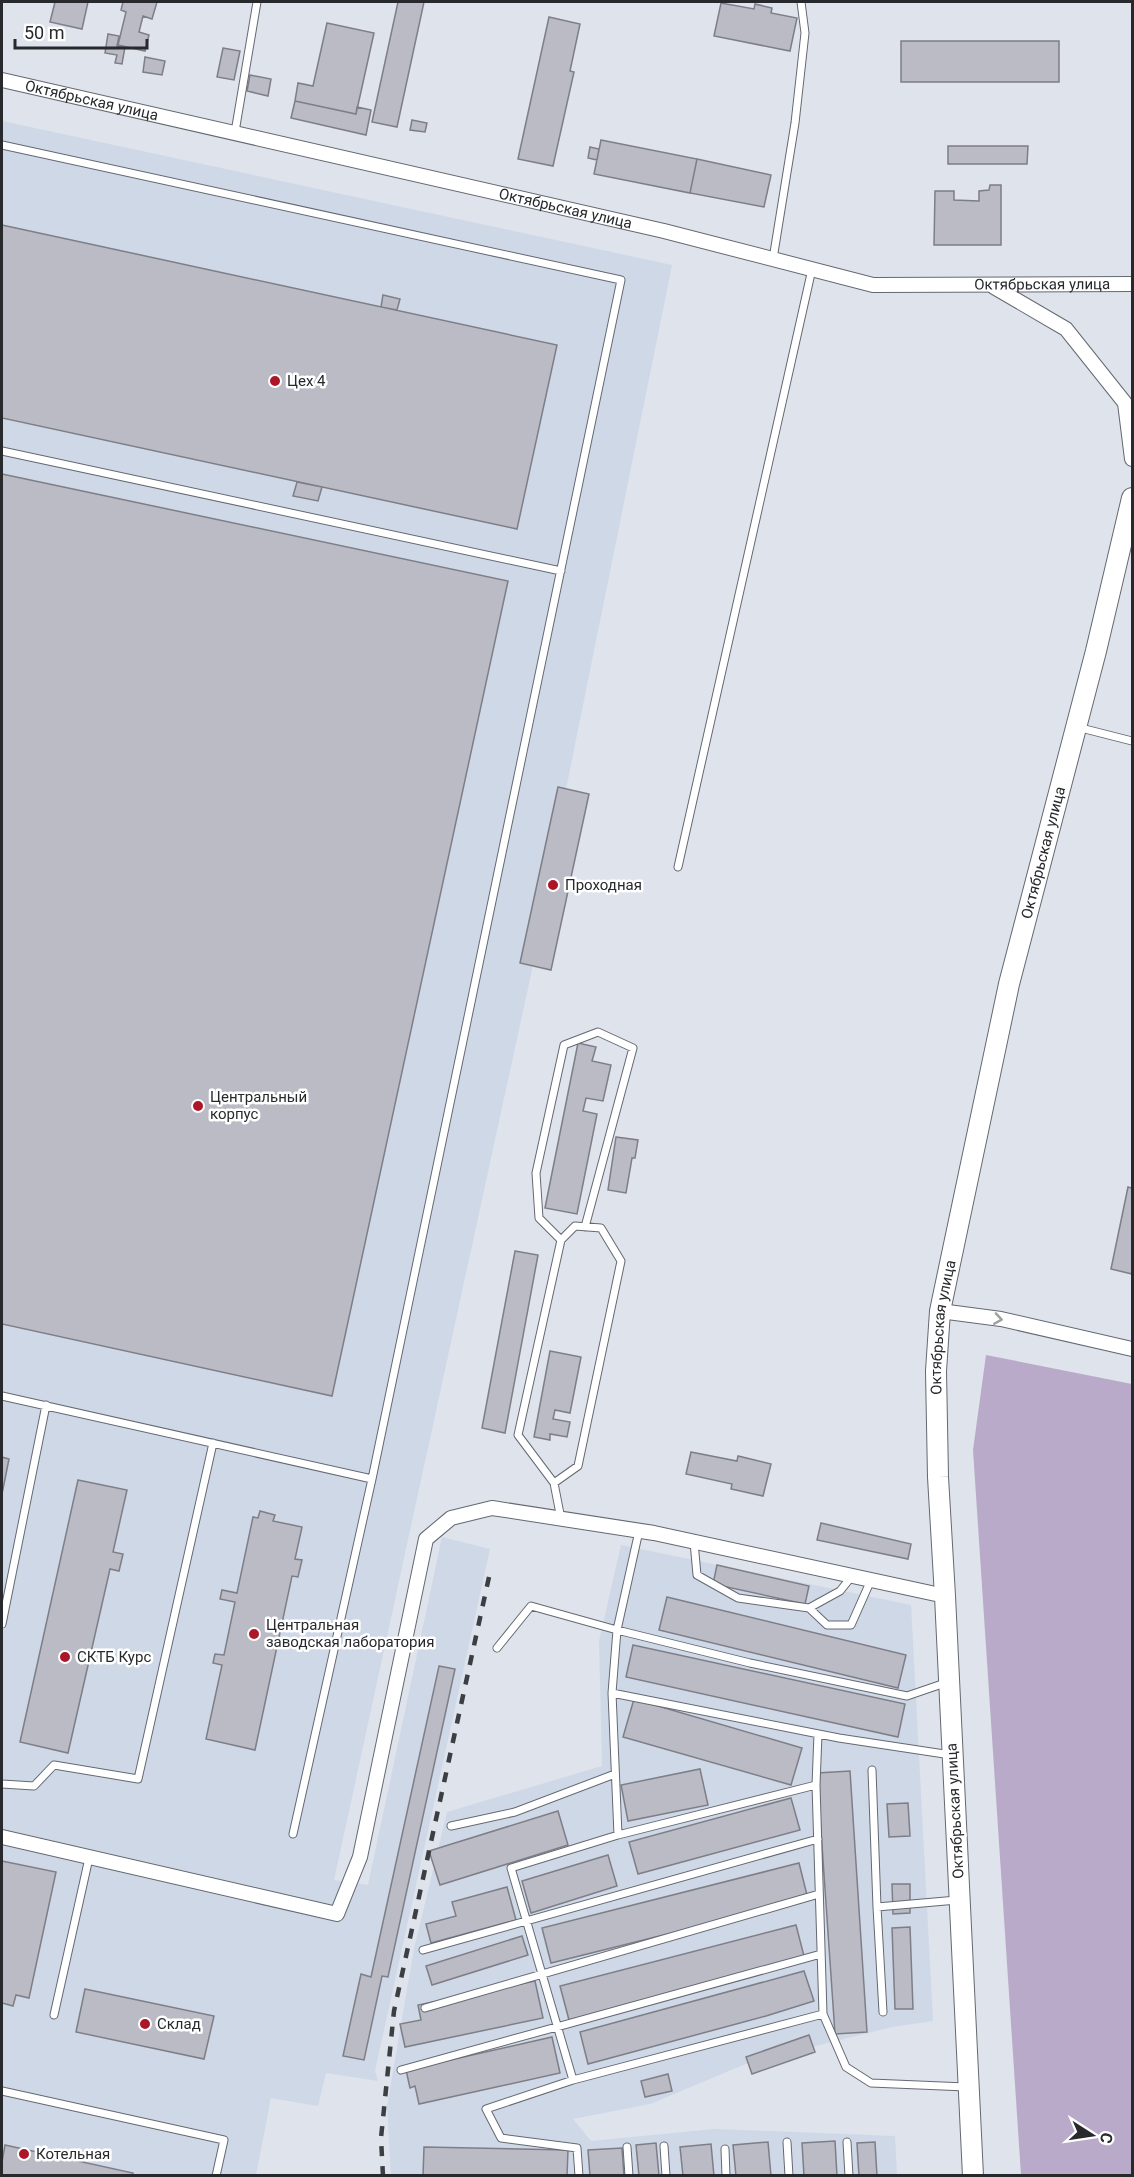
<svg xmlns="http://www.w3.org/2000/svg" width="1134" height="2177" viewBox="0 0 1134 2177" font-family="Roboto,sans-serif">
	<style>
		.built { fill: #cfd8e7 }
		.green { fill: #baaaca }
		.building { fill: #babbc4; stroke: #7e7e87; stroke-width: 1.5 }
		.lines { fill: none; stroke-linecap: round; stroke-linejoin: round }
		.service-casing { stroke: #646971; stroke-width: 9 }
		.minor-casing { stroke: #646971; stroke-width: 16 }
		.secondary-casing { stroke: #646971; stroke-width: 22 }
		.service { stroke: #fff; stroke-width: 7 }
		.minor { stroke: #fff; stroke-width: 14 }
		.secondary { stroke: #fff; stroke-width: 20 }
		.rail { stroke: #3b3e42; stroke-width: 4.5; stroke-dasharray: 10 10; stroke-linecap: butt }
		.oneway { stroke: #9e9fa0 }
		.poi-dot { fill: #ab1728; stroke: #fff; stroke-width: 2 }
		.labels { text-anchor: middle; stroke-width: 5; stroke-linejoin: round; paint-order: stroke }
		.street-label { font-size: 15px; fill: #27292d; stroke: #fff }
		.poi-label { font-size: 15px; fill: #27292d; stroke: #fff; text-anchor: start }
	</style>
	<rect width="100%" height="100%" fill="#dee3ec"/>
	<path class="built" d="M2 121 672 265 566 789 533 965 334 1880 368 1885 442 1537 490 1549 375 2071 378 2081 326 2073 318 2106 271 2098 256 2175 2 2176Z
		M621 1545 911 1605 933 2021 892 2027 748 2063 650 2104 573 2119 591 2141 715 2129 895 2136 897 2175 391 2176 387 2106 414 1949 447 1812 602 1766 599 1641Z"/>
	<path class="green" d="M986 1355 1132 1384V2175H1021L973 1450Z"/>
	<path class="building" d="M55 2H88L82 29 50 22Z
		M123 2H157L152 19 143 16 139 32 149 35 145 51 118 45 126 12 121 10Z
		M398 2H424L397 127 372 122Z
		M721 3 754 9 755 4 772 8 771 13 797 18 790 51 714 36Z
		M549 17 580 24 570 71 574 72 553 166 518 159Z
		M327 23 374 33 356 114 295 101 298 83 313 86Z
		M108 34 119 36 117 46 125 47 122 64 115 63 117 55 105 53Z
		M901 41H1059V82H901Z
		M223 48 240 51 234 80 217 77Z
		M145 57 165 61 162 75 143 72Z
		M250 75 271 79 268 96 247 91Z
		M295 101 356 114 357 107 371 110 366 135 291 118Z
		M412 120 427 123 425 132 410 130Z
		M601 140 697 159 690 193 594 174Z
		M948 146H1028L1027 164H948Z
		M590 147 599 149 597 160 588 158Z
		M697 159 771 175 764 207 690 193Z
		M990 185H1001V245H934L935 191H954V200L979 201V191L989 190Z
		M2 225 557 345 517 529 2 418Z
		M383 295 400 299 397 310 381 307Z
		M2 474 508 581 332 1396 2 1324Z
		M297 482 322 487 318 501 293 496Z
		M558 787 589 794 551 970 520 963Z
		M578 1043 596 1047 592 1061 611 1065 603 1101 586 1098 583 1111 597 1114 577 1214 545 1208Z
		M616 1137 638 1140 635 1158H632L626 1193 608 1190Z
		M1128 1187 1132 1188V1274L1111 1269Z
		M515 1251 538 1255 505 1433 482 1428Z
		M550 1351 581 1357 570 1413 555 1410 553 1419 570 1422 567 1437 550 1434V1440L534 1437Z
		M691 1452 737 1461 738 1456 771 1464 763 1496 731 1489 732 1484 686 1474Z
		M2 1457 9 1459 2 1494Z
		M78 1480 127 1490 113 1552 123 1554 119 1571 110 1569 68 1753 20 1742Z
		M260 1511 275 1515 273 1521 302 1527 295 1559 302 1560 298 1577 292 1576 255 1750 206 1739 222 1665 213 1663 215 1654 224 1655 235 1602 220 1599 222 1590 237 1593 253 1517 258 1518Z
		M821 1523 911 1544 908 1559 817 1540Z
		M717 1565 809 1586 805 1604 713 1584Z
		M667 1597 906 1655 898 1688 659 1630Z
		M633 1645 905 1704 898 1737 626 1677Z
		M439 1666 455 1669 388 1977 382 1976 364 2060 343 2056 361 1974 371 1977Z
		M634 1699 802 1748 791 1785 623 1737Z
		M700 1769 708 1805 628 1821 621 1785Z
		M850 1771 867 2032 835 2034 817 1773Z
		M791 1798 800 1830 638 1874 629 1842Z
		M908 1803 910 1836 889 1837 887 1804Z
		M558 1811 568 1845 440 1885 429 1851Z
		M608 1855 617 1886 531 1913 522 1881Z
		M2 1861 56 1872 29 1998 16 1995 13 2006 2 2003Z
		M799 1863 808 1899 551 1963 542 1928Z
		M892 1884H910V1913L893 1914Z
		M507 1887 516 1920 431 1943 426 1924 456 1916 452 1902Z
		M796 1925 805 1960 569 2020 560 1986Z
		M910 1927 913 2009H895L892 1928Z
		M522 1936 528 1955 432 1985 426 1966Z
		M804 1971 814 2001 766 2016 588 2064 580 2032Z
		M535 1981 543 2018 405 2047 400 2024 421 2020 418 2005Z
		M85 1989 214 2016 204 2059 76 2032Z
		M809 2035 815 2052 752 2074 746 2057Z
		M552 2037 560 2073 419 2104 415 2086 410 2088 406 2070Z
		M668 2074 672 2091 645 2097 641 2081Z
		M835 2141 837 2176H804L802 2143Z
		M768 2142 771 2176H736L733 2145Z
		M875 2142 877 2176H859L857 2143Z
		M656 2143 659 2176H639L636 2145Z
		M711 2144 714 2176H683L680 2147Z
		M5 2145 133 2173V2176H2V2162Z
		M424 2147 568 2150 567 2176H423Z
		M622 2148 624 2176H590L588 2150Z"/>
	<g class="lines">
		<defs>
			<path id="service" d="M235 132 257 2
				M2 145 621 280 372 1479 2 1396
				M773 259 795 123 805 33 801 2
				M2 451 561 571
				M1077 727 1132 741
				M678 867 812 269
				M554 1483 578 1466 621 1261 601 1228 575 1226 561 1240
				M561 1519 554 1483 518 1435 561 1240 539 1218 536 1173 564 1045 598 1032 633 1048 585 1227
				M639 1531 617 1630 750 1663 907 1696 948 1682
				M694 1542 697 1575 738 1598 809 1608 840 1591 852 1576
				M809 1608 827 1625H851L871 1580
				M2 1624 46 1405
				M497 1648 531 1606 617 1630 612 1693 839 1738 951 1755
				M612 1693 618 1835 816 1785 818 1734
				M872 1770 877 1907 957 1900
				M2 1784 34 1786 54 1765 138 1779 213 1443
				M816 1785 823 2014
				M451 1826 515 1812 615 1774
				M293 1834 372 1479
				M618 1835 511 1868 573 2080 823 2014 846 2067 871 2083 966 2087
				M877 1907 883 2012
				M423 1950 818 1839
				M425 2008 819 1894
				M54 2015 89 1858
				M401 2070 821 1954
				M573 2080 486 2109 501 2138 577 2148 579 2176
				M2 2091 224 2140 216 2176
				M787 2142 789 2176
				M847 2142 849 2176
				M664 2146 666 2176
				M627 2147 629 2176
				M725 2149 726 2176"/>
			<g id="minor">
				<path id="s1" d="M2 80 664 231 873 285 1132 284"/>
				<path d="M994 287 1066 329 1125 403 1132 459"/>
				<path d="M940 1311 1001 1319 1132 1349"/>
				<path d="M2 1837 337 1914 360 1857 426 1539 451 1518 492 1508 654 1533 945 1596"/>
			</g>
			<g id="secondary">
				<path id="s2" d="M973 2176 945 1596 938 1477 936 1371 940 1311 1009 984 1096 651 1132 498"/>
			</g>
		</defs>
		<use href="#service" class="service-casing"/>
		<use href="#minor" class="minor-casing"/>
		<use href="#secondary" class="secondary-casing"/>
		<use href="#service" class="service"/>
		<use href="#minor" class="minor"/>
		<use href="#secondary" class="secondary"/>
		<path class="rail" d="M383 2176 381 2138 394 2011 489 1577"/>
	</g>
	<defs><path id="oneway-chevron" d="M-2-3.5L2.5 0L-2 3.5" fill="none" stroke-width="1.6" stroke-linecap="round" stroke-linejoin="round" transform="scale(1.5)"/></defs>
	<use class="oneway" href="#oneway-chevron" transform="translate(998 1319) rotate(9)"/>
	<g class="poi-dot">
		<circle cx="275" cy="381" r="6"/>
		<circle cx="553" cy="885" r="6"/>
		<circle cx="198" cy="1106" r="6"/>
		<circle cx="254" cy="1634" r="6"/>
		<circle cx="65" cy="1657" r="6"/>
		<circle cx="145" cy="2024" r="6"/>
		<circle cx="24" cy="2154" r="6"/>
	</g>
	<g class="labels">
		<g class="street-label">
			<text dy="5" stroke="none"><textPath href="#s1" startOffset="92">Октябрьская улица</textPath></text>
			<text dy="5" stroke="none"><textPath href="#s1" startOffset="578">Октябрьская улица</textPath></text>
			<text dy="5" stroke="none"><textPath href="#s1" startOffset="1064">Октябрьская улица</textPath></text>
			<text dy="5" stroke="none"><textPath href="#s2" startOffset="1336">Октябрьская улица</textPath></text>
			<text dy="5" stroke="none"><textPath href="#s2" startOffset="850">Октябрьская улица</textPath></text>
			<text transform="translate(955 1811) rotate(-93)" y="5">Октябрьская улица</text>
		</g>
		<g class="poi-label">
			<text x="287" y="386">Цех 4</text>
			<text x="565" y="890">Проходная</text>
			<text x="210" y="1102">Центральный<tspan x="210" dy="17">корпус</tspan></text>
			<text x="266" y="1630">Центральная<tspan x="266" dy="17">заводская лаборатория</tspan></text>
			<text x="77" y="1662">СКТБ Курс</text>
			<text x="157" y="2029">Склад</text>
			<text x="36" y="2159">Котельная</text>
		</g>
	</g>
	<rect width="1134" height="2177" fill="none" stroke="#27292d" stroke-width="6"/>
	<g transform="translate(1092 2135) rotate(102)" stroke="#ffffff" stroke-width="4.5" paint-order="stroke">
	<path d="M0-4.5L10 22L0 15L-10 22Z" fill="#27292d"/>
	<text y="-9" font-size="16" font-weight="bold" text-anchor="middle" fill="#27292d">С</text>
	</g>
	<path d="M15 39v9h132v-9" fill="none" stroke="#27292d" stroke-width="3"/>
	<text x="24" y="39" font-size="18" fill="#27292d" stroke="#ffffff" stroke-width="4.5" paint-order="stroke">50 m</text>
</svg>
